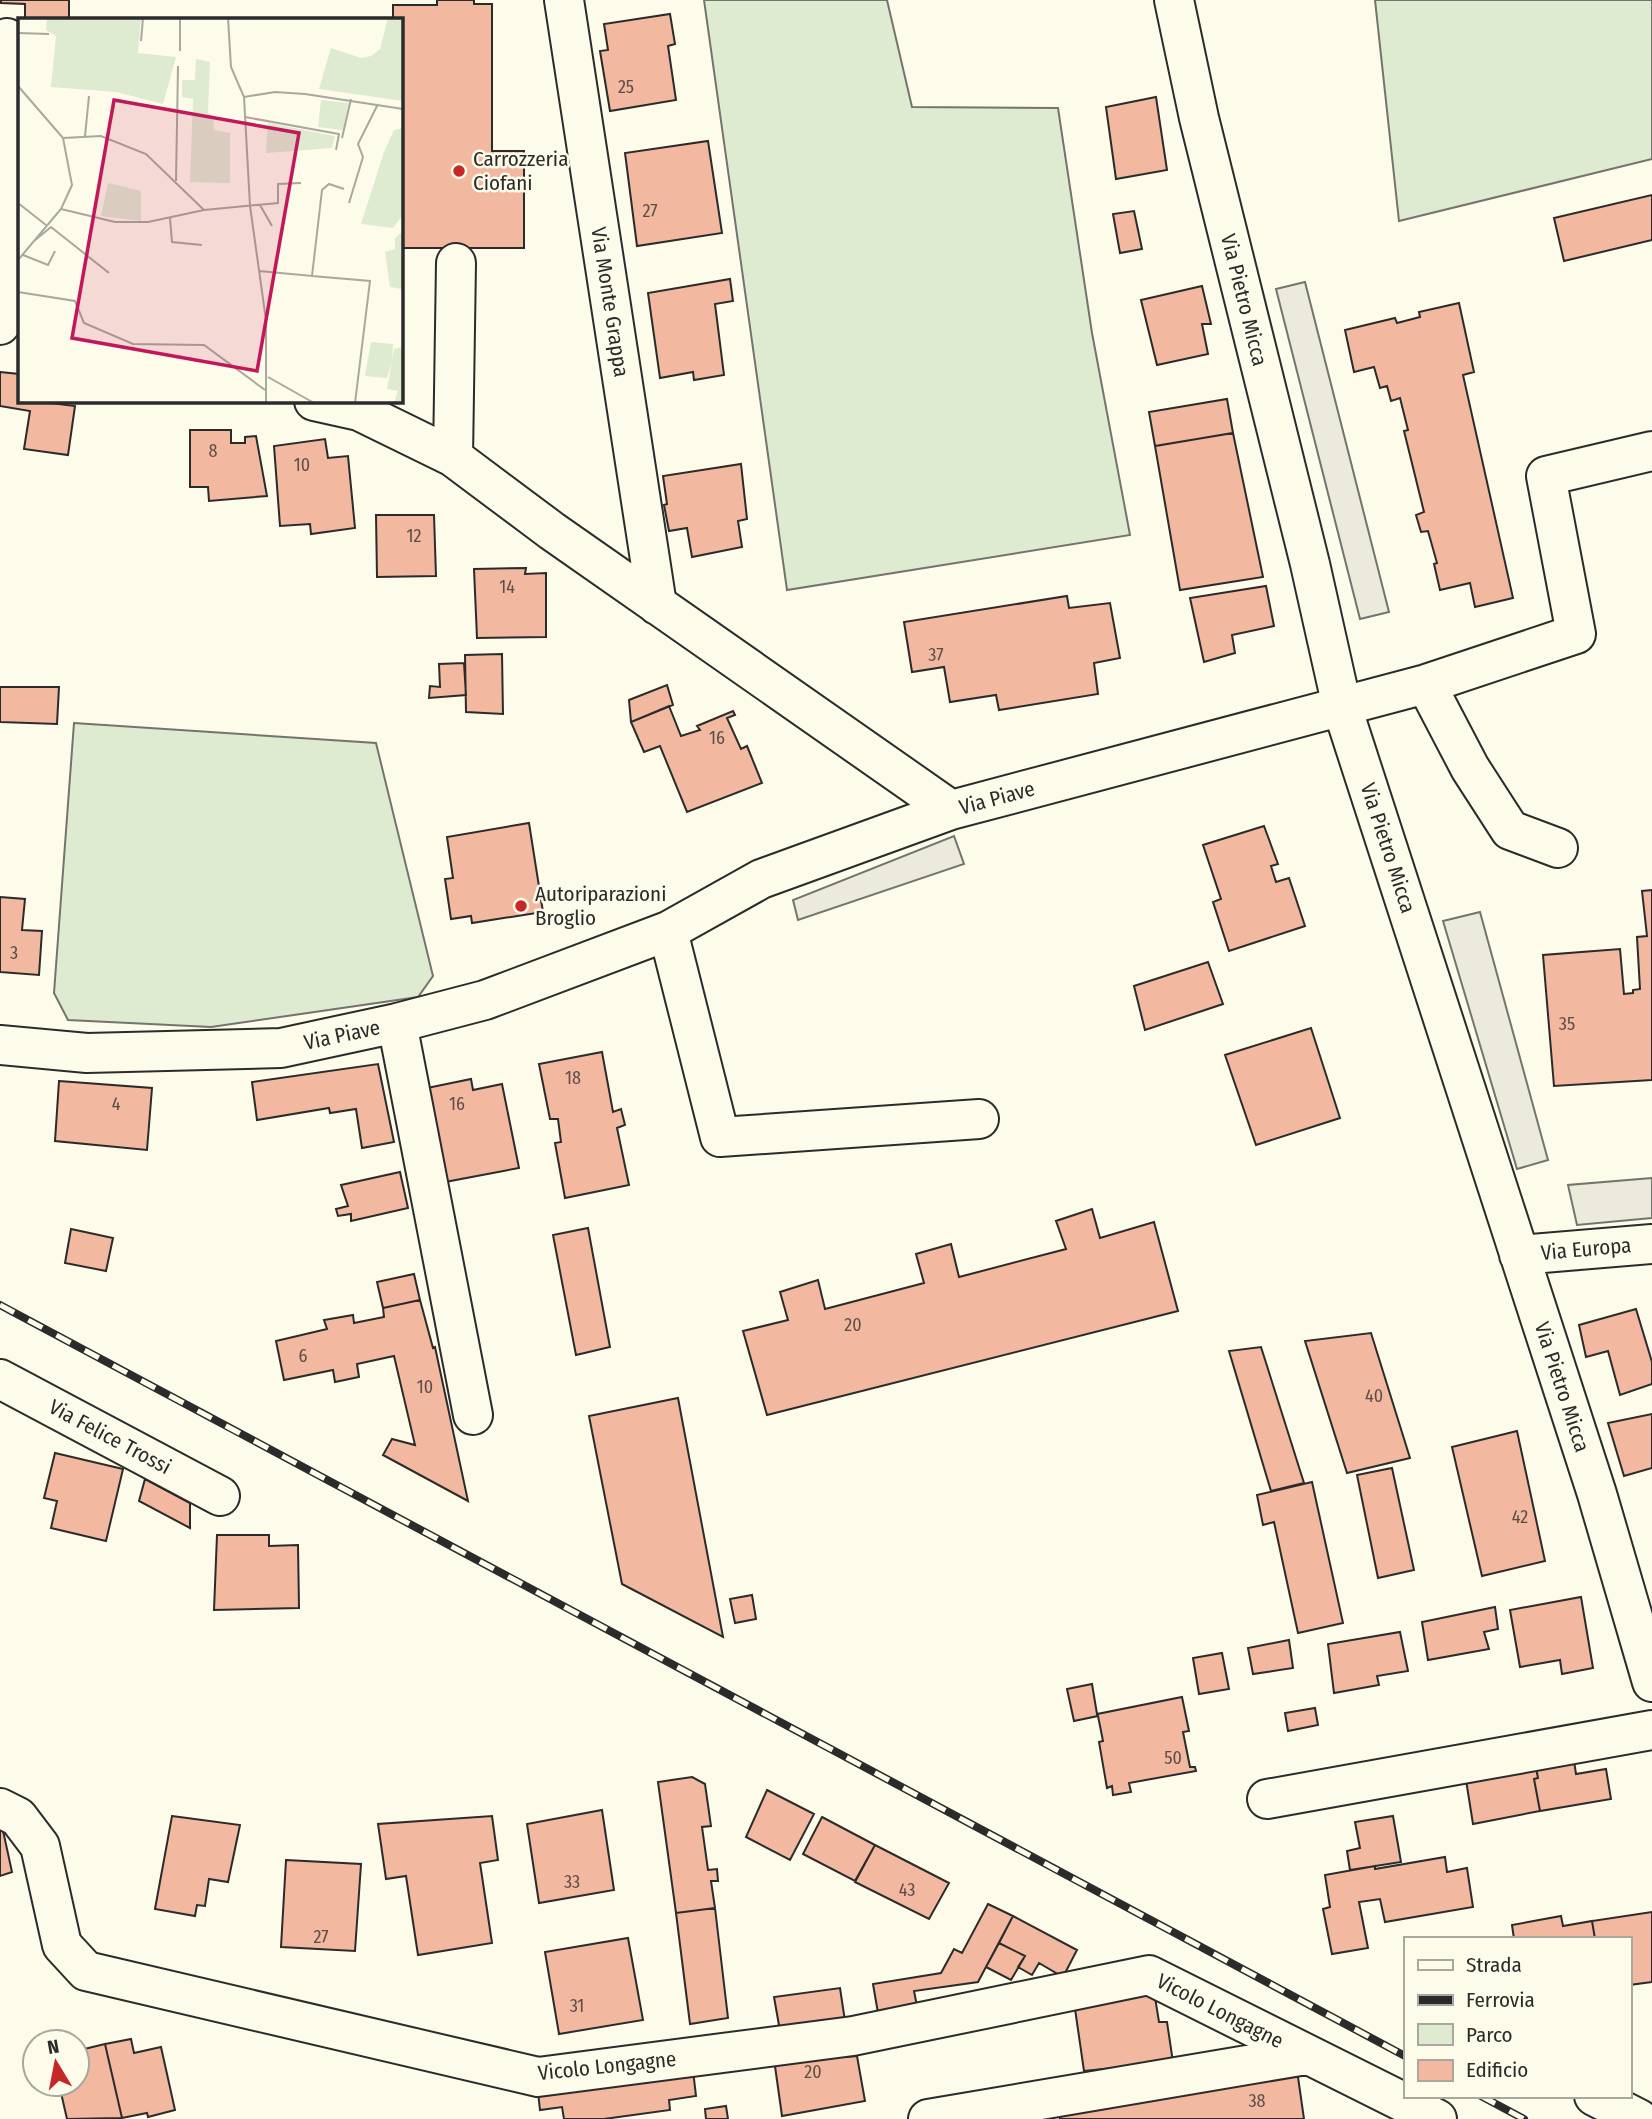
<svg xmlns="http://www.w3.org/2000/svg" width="1652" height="2119" viewBox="0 0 1652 2119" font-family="'Fira Sans Condensed',sans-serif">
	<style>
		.green { fill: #deebd1; stroke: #74746e; stroke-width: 2 }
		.parking { fill: #eceadb; stroke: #74746e; stroke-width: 2 }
		.building { fill: #f2b8a0; stroke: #2b2b2b; stroke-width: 2 }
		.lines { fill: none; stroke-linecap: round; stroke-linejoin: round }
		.minor-casing { stroke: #2b2b2b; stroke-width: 42 }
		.minor { stroke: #fdfbea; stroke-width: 38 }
		.rail-casing { stroke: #2b2b2b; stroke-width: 8 }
		.rail { stroke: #fdfbea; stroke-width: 5; stroke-dasharray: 16; stroke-linecap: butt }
		.poi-dot { fill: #c62828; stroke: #fdfbea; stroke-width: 2.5 }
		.labels { text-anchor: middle; stroke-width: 5; stroke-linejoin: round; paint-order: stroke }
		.number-label { font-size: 18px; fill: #5d4e48 }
		.poi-label { font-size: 21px; fill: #2b2b2b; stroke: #fdfbea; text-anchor: start }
		.street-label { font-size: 21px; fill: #2b2b2b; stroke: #fdfbea }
		.inset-road { fill: none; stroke: #a9a89e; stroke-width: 2 }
		.view { fill: #c2185b; fill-opacity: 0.15; stroke: #c2185b; stroke-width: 3.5 }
		.inset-edge { fill: none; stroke: #2b2b2b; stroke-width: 3.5 }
	</style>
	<rect width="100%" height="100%" fill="#fdfbea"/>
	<path class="green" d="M704 0H887L912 107 1058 108 1092 333 1130 535 787 590Z
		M1375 0H1652V159L1399 221Z
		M74 723 376 743 433 976 418 997 211 1027 68 1020 54 993Z"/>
	<path class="parking" d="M1305 282 1389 612 1360 619 1276 289Z
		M954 836 964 864 798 920 793 900Z
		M1480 912 1548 1160 1517 1169 1443 921Z
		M1652 1178V1218L1577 1225 1568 1185Z"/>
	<path class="building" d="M1 0H69V19H25V4L1 3Z
		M437 0H474V4H492V151H524V248H401V19H393V5H437Z
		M670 14 675 44 668 46 676 100 610 111 600 51 608 50 604 24Z
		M1156 97 1167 170 1116 179 1106 107Z
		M708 141 722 233 637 246 625 153Z
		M1652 195V240L1564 261 1554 218Z
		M1134 211 1142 249 1120 253 1113 214Z
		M730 279 733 301 715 304 724 375 694 380 693 372 660 378 648 293Z
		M1202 286 1211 324H1202L1208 354 1157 365 1141 300Z
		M1459 303 1474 372 1463 375 1513 598 1475 607 1470 583 1440 590 1434 564 1437 563 1428 531 1421 532 1416 515 1424 512 1404 431 1408 430 1400 398 1391 401 1387 386 1380 388 1374 367 1354 372 1345 330 1395 318 1397 323 1420 317 1419 312Z
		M0 372 19 374V401H51L50 403 75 406 68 455 24 449 30 411 0 406Z
		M1227 399 1233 433 1155 446 1149 412Z
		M190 430H231V443H245V437L256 436 267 496 209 501 208 487H190Z
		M1233 433 1263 577 1180 590 1155 446Z
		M325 439 328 458 348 456 355 528 311 534 310 524 280 526 274 446Z
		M741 464 747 519 738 521 742 547 692 557 687 528 669 531 664 505 667 504 663 476Z
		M376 515H434L436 576 377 577Z
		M526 568 525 574 546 573V637L477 638 474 569Z
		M1266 586 1274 626 1232 635 1235 653 1204 662 1190 598Z
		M1067 596 1069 608 1110 603 1120 658 1094 663 1098 694 999 710 996 695 950 702 944 667 912 672 904 622Z
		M502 654 503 714 466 712 465 655Z
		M464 663 466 695 429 698 430 686 440 687 439 664Z
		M667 685 673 705 631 722 629 700Z
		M0 687H59L57 724 0 722Z
		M669 706 681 736 700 730 697 726 733 711 735 715 727 718 741 749 747 746 762 783 687 812 660 746 644 752 631 722Z
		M529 823 543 912 472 923 471 916 451 919 445 879 453 878 447 837Z
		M1264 826 1278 864 1271 866 1276 882 1289 878 1305 926 1229 951 1213 902 1221 899 1203 845Z
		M1652 890V1080L1554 1086 1543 955 1620 949 1624 994 1633 993V990L1640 989 1637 937 1647 936 1642 891Z
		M0 897 25 899 22 930 42 931 39 975 0 972Z
		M1208 962 1223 1004 1145 1030 1134 986Z
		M1311 1028 1340 1118 1256 1145 1225 1055Z
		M602 1052 613 1112 621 1109 625 1125 617 1128 629 1185 565 1198 555 1143 561 1142 558 1119H550L539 1064Z
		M378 1064 394 1142 362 1148 356 1109 330 1113 329 1108 257 1120 252 1082Z
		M471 1079 473 1090 502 1084 519 1168 445 1182 427 1088Z
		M59 1081 152 1088 147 1150 55 1141Z
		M400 1172 408 1208 351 1221V1214L338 1216 336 1209 348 1206 341 1185Z
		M1092 1209 1100 1238 1154 1222 1178 1311 767 1415 743 1331 788 1320 780 1292 818 1280 825 1309 924 1283 916 1254 951 1244 959 1277 1066 1249 1056 1221Z
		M588 1228 610 1347 576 1355 553 1235Z
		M71 1229 113 1238 106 1271 65 1263Z
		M414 1274 420 1300 383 1308 377 1282Z
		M420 1300 433 1348 435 1347 468 1501 383 1455 392 1439 415 1445 394 1356 357 1364 359 1377 335 1382 333 1370 284 1380 276 1341 327 1329 324 1320 353 1315 354 1323 384 1317 383 1308Z
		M1636 1309 1652 1362V1384L1620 1395 1608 1351 1586 1357 1579 1325Z
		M1371 1333 1410 1458 1347 1473 1305 1341Z
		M1261 1347 1304 1483 1271 1491 1229 1351Z
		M678 1398 723 1637 622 1584 589 1416Z
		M1652 1414V1468L1624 1476 1608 1423Z
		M1517 1431 1545 1561 1482 1576 1452 1447Z
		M55 1453 123 1469 106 1541 51 1528 57 1501 44 1498Z
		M1392 1468 1414 1570 1378 1578 1357 1475Z
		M145 1479 190 1503V1528L139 1501Z
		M1312 1482 1343 1623 1298 1633 1274 1522 1263 1525 1257 1495Z
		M217 1535H269V1546L298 1545 299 1608 214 1610Z
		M752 1595 756 1619 735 1623 730 1599Z
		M1581 1597 1593 1668 1562 1674 1560 1660 1520 1667 1510 1610Z
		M1495 1607 1498 1629 1484 1632 1489 1649 1428 1660 1422 1622Z
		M1400 1632 1408 1671 1377 1676 1379 1685 1334 1693 1328 1644Z
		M1289 1640 1293 1668 1253 1674 1248 1648Z
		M1222 1653 1229 1689 1199 1694 1193 1658Z
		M1092 1684 1097 1714 1182 1697 1189 1731 1183 1732 1190 1767H1195L1196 1771 1129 1783 1131 1792 1113 1795 1112 1786 1107 1788 1099 1742 1103 1741 1098 1716 1074 1721 1067 1689Z
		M1315 1708 1318 1725 1288 1731 1285 1713Z
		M1574 1761 1576 1774 1606 1769 1611 1799 1540 1811 1534 1779 1538 1778 1536 1768Z
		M1536 1768 1538 1778 1534 1779 1540 1811 1473 1824 1466 1780Z
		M692 1777 705 1784 711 1826 702 1827 708 1870 717 1869 718 1881H711L715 1908 676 1913 658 1782Z
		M767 1790 814 1814 790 1860 746 1837Z
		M602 1810 614 1890 539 1903 527 1824Z
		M172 1816 240 1825 228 1882 209 1879 205 1906 197 1905 195 1916 155 1909Z
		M492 1816 498 1860 480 1863 492 1943 418 1955 406 1876 386 1879 378 1824Z
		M1393 1816 1401 1862 1350 1870 1347 1851 1360 1848 1355 1822Z
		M822 1817 875 1845 855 1881 803 1854Z
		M2 1826 12 1872 0 1876V1827Z
		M875 1845 949 1883 929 1919 855 1882Z
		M1445 1857 1447 1872 1467 1868 1473 1907 1385 1922 1380 1899 1359 1902 1368 1948 1332 1954 1323 1909 1330 1907 1325 1875 1375 1866V1869Z
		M286 1860 361 1864 355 1951 281 1947Z
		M988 1904 1013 1916 978 1982 914 1991 917 2006 878 2013 873 1984 941 1973 954 1949 962 1953Z
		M715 1908 728 2018 690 2024 676 1913Z
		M1652 1912V1982L1629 1985V1939H1595L1592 1921Z
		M1013 1916 1077 1950 1063 1977 1039 1963 1032 1975 1018 1967 1025 1956 999 1943Z
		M1561 1916 1563 1926 1592 1921 1595 1939H1514L1512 1925Z
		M628 1938 643 2020 559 2034 545 1952Z
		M999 1943 1025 1956 1011 1980 986 1967Z
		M840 1988 845 2021 780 2031 774 1997Z
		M1154 1991 1159 2022H1167L1173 2062 1084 2071 1074 2002Z
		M131 2039 134 2053 161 2047 175 2110 148 2117 147 2113 122 2118 105 2044Z
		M843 2041 846 2057 857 2056 865 2101 782 2116 773 2052Z
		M105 2044 122 2118 67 2119 59 2084H77V2060L82 2059 80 2050Z
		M692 2062 696 2096 669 2100 670 2110 604 2119H564L562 2107 540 2110 537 2083Z
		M1297 2070 1304 2119H1060L1058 2105Z
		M726 2106 728 2119H706L705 2109Z"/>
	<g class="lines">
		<defs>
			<path id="minor" d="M564 0 657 605
				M1174 0 1199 118 1310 564 1342 707 1597 1494 1652 1682
				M0 325 7 38
				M314 401 359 411 453 457 552 531 951 810
				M453 457 456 263
				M1426 684 1470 768 1510 830 1558 848
				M668 931 720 1137 979 1119
				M397 1023 473 1415
				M0 1045 87 1053 281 1048 397 1023 485 1000 668 931 761 879 951 810 1426 684 1576 634 1546 476 1652 451
				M1519 1255 1652 1244
				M0 1379 220 1496
				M1267 1799 1652 1730
				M0 1808 18 1817 40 1846 62 1945 86 1971 538 2077 853 2036 1149 1975 1437 2119
				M1594 2096 1639 2119
				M928 2119 1306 2055"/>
		</defs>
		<use href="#minor" class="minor-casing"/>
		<use href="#minor" class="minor"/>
		<defs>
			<path id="rail" d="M0 1305 1405 2056
				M1481 2096 1524 2119"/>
		</defs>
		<use href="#rail" class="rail-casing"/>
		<use href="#rail" class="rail"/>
	</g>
	<g class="poi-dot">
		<circle cx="459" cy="171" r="7"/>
		<circle cx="521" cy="906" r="7"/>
	</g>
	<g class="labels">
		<g class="number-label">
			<text x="626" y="93">25</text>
			<text x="650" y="217">27</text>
			<text x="213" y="457">8</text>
			<text x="302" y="471">10</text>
			<text x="414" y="542">12</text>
			<text x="507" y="593">14</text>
			<text x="936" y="661">37</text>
			<text x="717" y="744">16</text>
			<text x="14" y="959">3</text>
			<text x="1567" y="1030">35</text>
			<text x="573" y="1084">18</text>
			<text x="116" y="1110">4</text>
			<text x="457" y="1110">16</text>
			<text x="853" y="1331">20</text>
			<text x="303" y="1362">6</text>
			<text x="425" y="1393">10</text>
			<text x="1374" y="1402">40</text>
			<text x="1520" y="1523">42</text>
			<text x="1173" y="1764">50</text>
			<text x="572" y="1888">33</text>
			<text x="907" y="1896">43</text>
			<text x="321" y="1943">27</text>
			<text x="577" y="2012">31</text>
			<text x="813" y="2078">20</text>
			<text x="1257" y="2107">38</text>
		</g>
		<g class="poi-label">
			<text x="473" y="166">Carrozzeria<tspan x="473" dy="24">Ciofani</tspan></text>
			<text x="535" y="901">Autoriparazioni<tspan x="535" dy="24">Broglio</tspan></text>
		</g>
		<g class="street-label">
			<text transform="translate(1244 300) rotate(76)" y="7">Via Pietro Micca</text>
			<text transform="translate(610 302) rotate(81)" y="7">Via Monte Grappa</text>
			<text transform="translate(997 798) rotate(-15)" y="7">Via Piave</text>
			<text transform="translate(1388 848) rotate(72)" y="7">Via Pietro Micca</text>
			<text transform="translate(342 1035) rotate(-12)" y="7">Via Piave</text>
			<text transform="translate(1586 1249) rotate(-5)" y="7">Via Europa</text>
			<text transform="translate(1562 1387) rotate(72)" y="7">Via Pietro Micca</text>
			<text transform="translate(110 1437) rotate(28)" y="7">Via Felice Trossi</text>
			<text transform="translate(1220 2011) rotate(27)" y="7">Vicolo Longagne</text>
			<text transform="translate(607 2066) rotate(-6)" y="7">Vicolo Longagne</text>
		</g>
	</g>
	<g transform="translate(18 18)">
		<rect width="385" height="385" fill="#fdfbea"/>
		<path d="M29 0H123L120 35 158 39 145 86 98 74 33 69 38 18 28 12ZM370 0H385V83L301 71 313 30 343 40 353 38 362 31ZM178 41 192 44 190 95 195 97 196 112 212 115V165L172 164 175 81 164 79V62H177ZM303 82 331 85 325 112 300 109ZM250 105 317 118 314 130 248 135ZM385 110V197L375 210 343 206 366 134 376 112ZM90 165 123 173V203L83 198ZM385 213V281L384 271 372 269 367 234 377 231V220ZM353 324 375 326 374 343 376 331 385 329V385H376L380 373 369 371 374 343 369 360 347 358Z" fill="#deebd1"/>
		<path class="inset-road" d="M162 0V33M210 0 213 49 226 79 232 188 248 302V385M0 15 31 16M123 23 125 0M0 68 45 120 54 167 43 191 0 242M226 79 257 74 287 76 385 91M227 99 321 116 318 132M67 118 71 78M45 120 83 118 128 136 186 192M89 120 96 87M324 120 333 81M158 163 160 48M0 185 28 207M331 185 345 139 340 126 360 86M242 187 254 208M43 191 97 204H130L186 192 260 185V166L283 165M152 200 154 224 184 227M16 223 33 209 91 255M5 237 30 247 37 233M241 253 294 258 304 172 311 166 326 171M294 258 352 263 337 385M0 274 57 283 66 305 115 326 186 327 247 372M250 359 296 385"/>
		<path class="view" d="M96 82 281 115 239 353 54 320Z"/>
		<rect width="385" height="385" class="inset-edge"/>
	</g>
	<rect x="1404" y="1937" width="228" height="161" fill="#fdfbea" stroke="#a9a89e" stroke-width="2"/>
	<rect x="1418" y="1960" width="35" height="10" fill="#fdfbea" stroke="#a9a89e" stroke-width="2"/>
	<text x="1466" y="1972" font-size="21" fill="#2b2b2b">Strada</text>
	<rect x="1418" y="1995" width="35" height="10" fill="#2b2b2b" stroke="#a9a89e" stroke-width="2"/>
	<text x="1466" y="2007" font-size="21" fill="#2b2b2b">Ferrovia</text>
	<rect x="1418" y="2024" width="35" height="21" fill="#deebd1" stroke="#a9a89e" stroke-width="2"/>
	<text x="1466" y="2042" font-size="21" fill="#2b2b2b">Parco</text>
	<rect x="1418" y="2060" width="35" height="21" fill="#f2b8a0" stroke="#a9a89e" stroke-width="2"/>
	<text x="1466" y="2077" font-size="21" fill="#2b2b2b">Edificio</text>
	<g transform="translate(56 2063) rotate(350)"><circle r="33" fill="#fdfbea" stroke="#a9a89e" stroke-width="2"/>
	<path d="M0-5L12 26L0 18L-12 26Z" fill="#c62828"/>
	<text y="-10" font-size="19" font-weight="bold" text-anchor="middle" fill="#2b2b2b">N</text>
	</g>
</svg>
